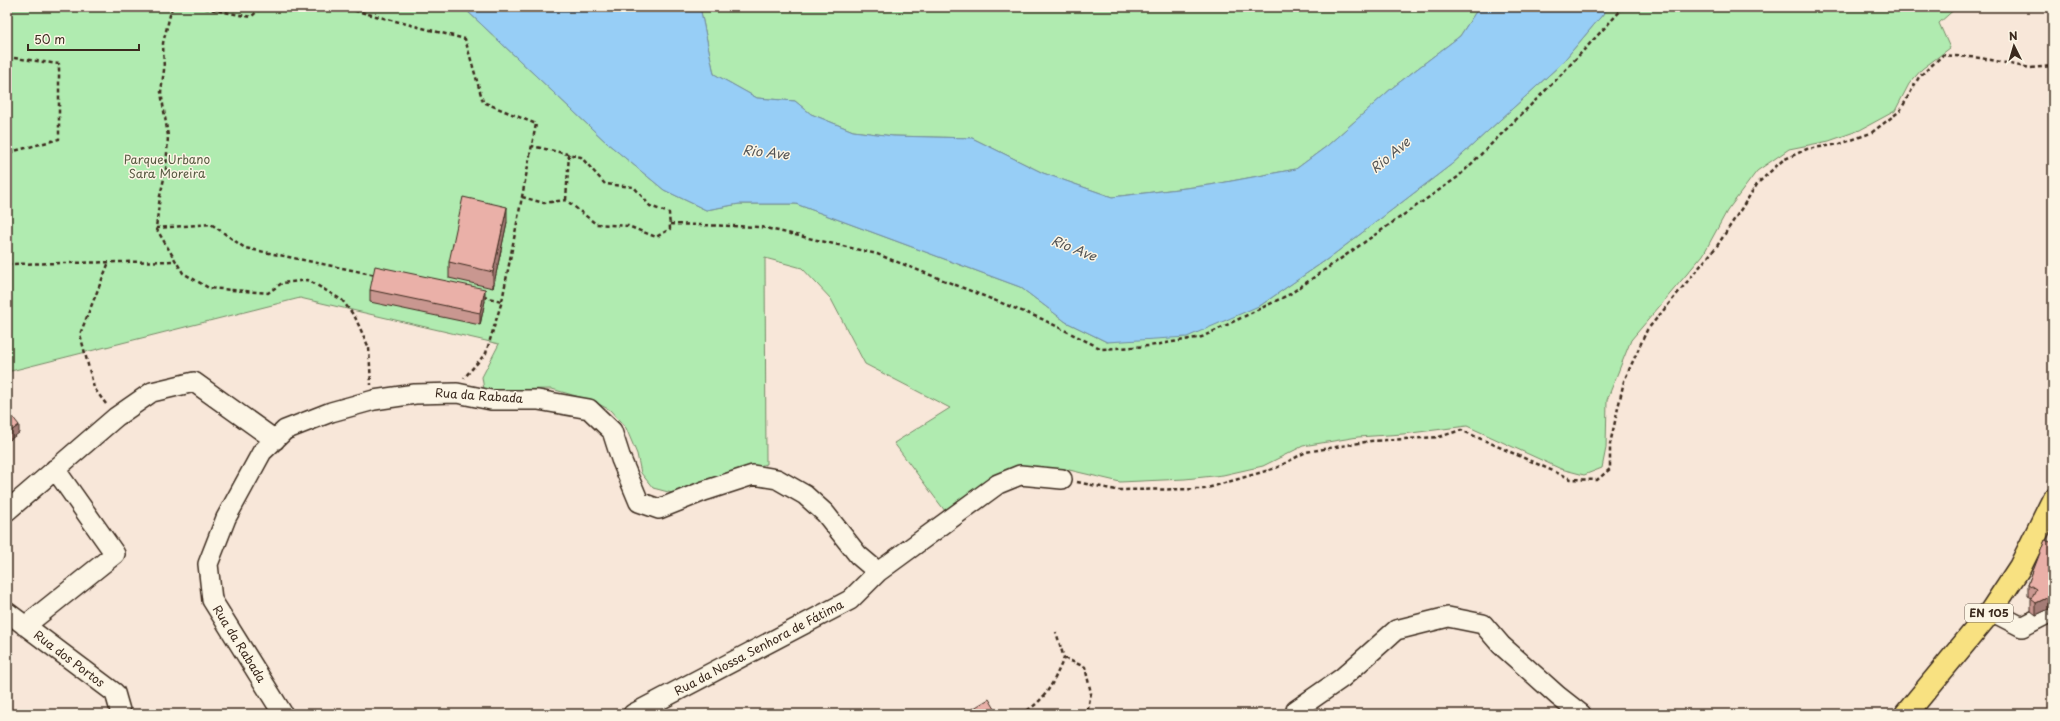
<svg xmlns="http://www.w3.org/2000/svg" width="2060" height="721" viewBox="0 0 2060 721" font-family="'Playpen Sans',sans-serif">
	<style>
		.green { fill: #b0ebb0; stroke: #768a67 }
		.water { fill: #97cef6; stroke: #728ca0 }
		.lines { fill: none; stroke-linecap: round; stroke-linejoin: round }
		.minor-casing { stroke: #3b2a1e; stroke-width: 22 }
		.major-casing { stroke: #3b2a1e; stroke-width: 25 }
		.path { stroke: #3b2a1e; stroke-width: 2.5; stroke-dasharray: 4 3; stroke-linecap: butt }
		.minor { stroke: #fcf5e5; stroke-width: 19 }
		.major { stroke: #f8e181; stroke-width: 22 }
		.wall { fill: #c99790; stroke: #3b2a1e }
		.shaded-wall { fill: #a47b76; stroke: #3b2a1e }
		.building { fill: #eab0a8; stroke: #3b2a1e }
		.labels { text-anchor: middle; stroke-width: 3; stroke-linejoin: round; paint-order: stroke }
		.shield { fill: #fcf5e5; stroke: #75675a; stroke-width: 1 }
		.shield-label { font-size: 11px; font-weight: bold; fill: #3b2a1e }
		.park-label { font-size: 12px; fill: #585a42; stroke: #fcf5e5 }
		.street-label { font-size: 12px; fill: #3b2a1e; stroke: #fcf5e5 }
		.water-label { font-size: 13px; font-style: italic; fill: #525354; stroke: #fcf5e5 }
	</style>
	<rect width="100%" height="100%" fill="#f8e7d9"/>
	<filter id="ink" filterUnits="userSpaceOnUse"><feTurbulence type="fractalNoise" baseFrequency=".025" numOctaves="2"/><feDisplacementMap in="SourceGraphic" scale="8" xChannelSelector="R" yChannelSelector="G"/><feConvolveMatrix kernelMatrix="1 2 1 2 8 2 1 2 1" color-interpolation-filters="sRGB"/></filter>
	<g filter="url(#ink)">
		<path class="green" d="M7 7H463L607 143 664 190 706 210 739 204H796L1020 287 1066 322 1107 342 1261 305 1329 258 1452 164 1561 64 1609 7H1957L1939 23 1950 48 1922 69 1909 84 1895 111 1860 130 1829 141 1789 149 1757 171 1727 211 1703 255 1631 340 1607 400 1606 448 1602 468 1584 475 1561 469 1467 426 1403 434 1358 437 1303 446 1263 466 1223 475 1185 479 1120 482 1065 469H1025L945 511 894 443 950 408 865 364 831 299 802 268 765 258 766 464 672 493 653 488 641 473 637 454 626 428 610 410 593 401 552 389 484 390 482 377 499 344 300 298 7 372Z
			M700 7H1479L1460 36 1392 88 1327 146 1296 169 1210 185 1112 197 1043 173 972 138 893 136 853 131 811 114 795 101 757 98 714 74Z"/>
		<path class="water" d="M463 7H700L714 74 757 98 795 101 811 114 853 131 893 136 972 138 1043 173 1112 197 1210 185 1296 169 1327 146 1392 88 1460 36 1479 7H1609L1561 64 1452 164 1329 258 1261 305 1187 337 1107 342 1066 322 1020 287 796 204H739L706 210 664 190 607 143Z"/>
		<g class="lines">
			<defs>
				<path id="minor" d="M7 511 116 417 152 392 194 382 275 440
					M1991 611 2022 627 2053 611
					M7 612 115 693 121 714
					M25 626 115 554 55 469
					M1296 710 1342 678 1396 630 1448 617 1483 624 1501 645 1558 696 1581 714
					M283 714 212 600 208 564 226 518 262 452 285 430 331 412 374 400 415 394 457 393 491 400H538L589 409 612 431 621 459 639 502 659 509 704 491 753 475 777 479 805 495 825 513 858 555 878 572
					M633 714 850 600 878 572 998 484 1020 475 1062 479"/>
				<path id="major" d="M1906 714 1991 611 2020 567 2053 500"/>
			</defs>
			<use href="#minor" class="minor-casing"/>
			<use href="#major" class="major-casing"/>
			<path class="path" d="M172 7 163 43 164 70 161 92 168 136 166 170 160 196 156 228 183 273 209 288 268 293 282 283 308 280 342 300 355 317 369 348 371 385
				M198 7 251 17 262 7
				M341 7 465 39 483 102 536 124 502 301 486 353 464 378
				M7 57 59 64V139L7 153
				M522 197 544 203 566 200 596 224 628 226 656 237 670 229 669 213 650 206 634 187 605 184 581 157 532 146
				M566 200 569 154
				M670 224 761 227 877 254 1042 319 1102 349 1149 346 1202 337 1290 294 1458 177 1555 81 1624 7
				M156 228 211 224 245 248 376 275
				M7 264 176 261
				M483 297 502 301
				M106 404 94 388 80 334 109 262
				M1077 482 1116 490 1204 489 1276 468 1306 452 1371 441 1439 437 1461 430 1571 479 1597 480 1610 469V444L1624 381 1647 330 1717 246 1758 183 1783 160 1807 149 1840 144 1871 133 1900 111 1919 77 1943 55 1981 58 2030 68 2053 66
				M1064 658 1085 667 1091 693 1087 714
				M1021 714C1046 701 1053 683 1064 658L1056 632"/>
			<use href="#minor" class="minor"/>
			<use href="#major" class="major"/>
		</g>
		<path class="wall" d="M507 222 493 288 449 278V262Z
			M370 290 485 301 480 325 370 302Z
			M2045 540 2053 607 2036 615 2031 611V599L2032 598 2028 596V584Z"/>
		<path class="shaded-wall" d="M507 207V222L493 288V272Z
			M485 289V301L480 325V313Z
			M19 425V433L7 442V434Z
			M2053 595V607L2036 615V603Z"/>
		<path class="building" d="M463 197 507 207 493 272 449 262Z
			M375 266 485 289 480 313 370 290Z
			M8 411 19 425 7 434V412Z
			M2045 540 2053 543V595L2036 603 2031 599 2036 589 2028 584Z
			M989 699 998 714H964Z"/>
	</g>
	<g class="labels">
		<rect class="shield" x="1965" y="604" width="48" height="18" rx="3"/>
		<g class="shield-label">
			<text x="1989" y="617">EN 105</text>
		</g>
		<g class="park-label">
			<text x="167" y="164">Parque Urbano<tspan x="167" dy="14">Sara Moreira</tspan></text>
		</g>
		<g class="street-label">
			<text transform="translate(479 396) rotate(4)" y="4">Rua da Rabada</text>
			<text transform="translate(239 644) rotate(58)" y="4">Rua da Rabada</text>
			<text transform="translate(759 648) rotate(-28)" y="4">Rua da Nossa Senhora de Fátima</text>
			<text transform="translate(69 659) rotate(37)" y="4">Rua dos Portos</text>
		</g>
		<g class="water-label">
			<text transform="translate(766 152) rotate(6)" y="5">Rio Ave</text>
			<text transform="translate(1390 155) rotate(-40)" y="5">Rio Ave</text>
			<text transform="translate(1074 248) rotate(22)" y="5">Rio Ave</text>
		</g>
	</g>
	<rect width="2060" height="721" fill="none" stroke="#fcf5e5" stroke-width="24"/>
	<rect x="12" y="12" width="2036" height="697" fill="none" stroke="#3b2a1e" stroke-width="1.5" filter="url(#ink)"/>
	<g transform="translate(2014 46) rotate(355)" stroke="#fcf5e5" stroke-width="3" paint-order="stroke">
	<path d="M0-3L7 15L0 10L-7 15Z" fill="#3b2a1e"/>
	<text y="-6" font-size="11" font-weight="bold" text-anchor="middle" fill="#3b2a1e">N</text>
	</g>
	<path d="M28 44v6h111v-6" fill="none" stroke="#3b2a1e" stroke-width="2"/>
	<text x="34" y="44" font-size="12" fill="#3b2a1e" stroke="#fcf5e5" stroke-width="3" paint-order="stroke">50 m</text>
</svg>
